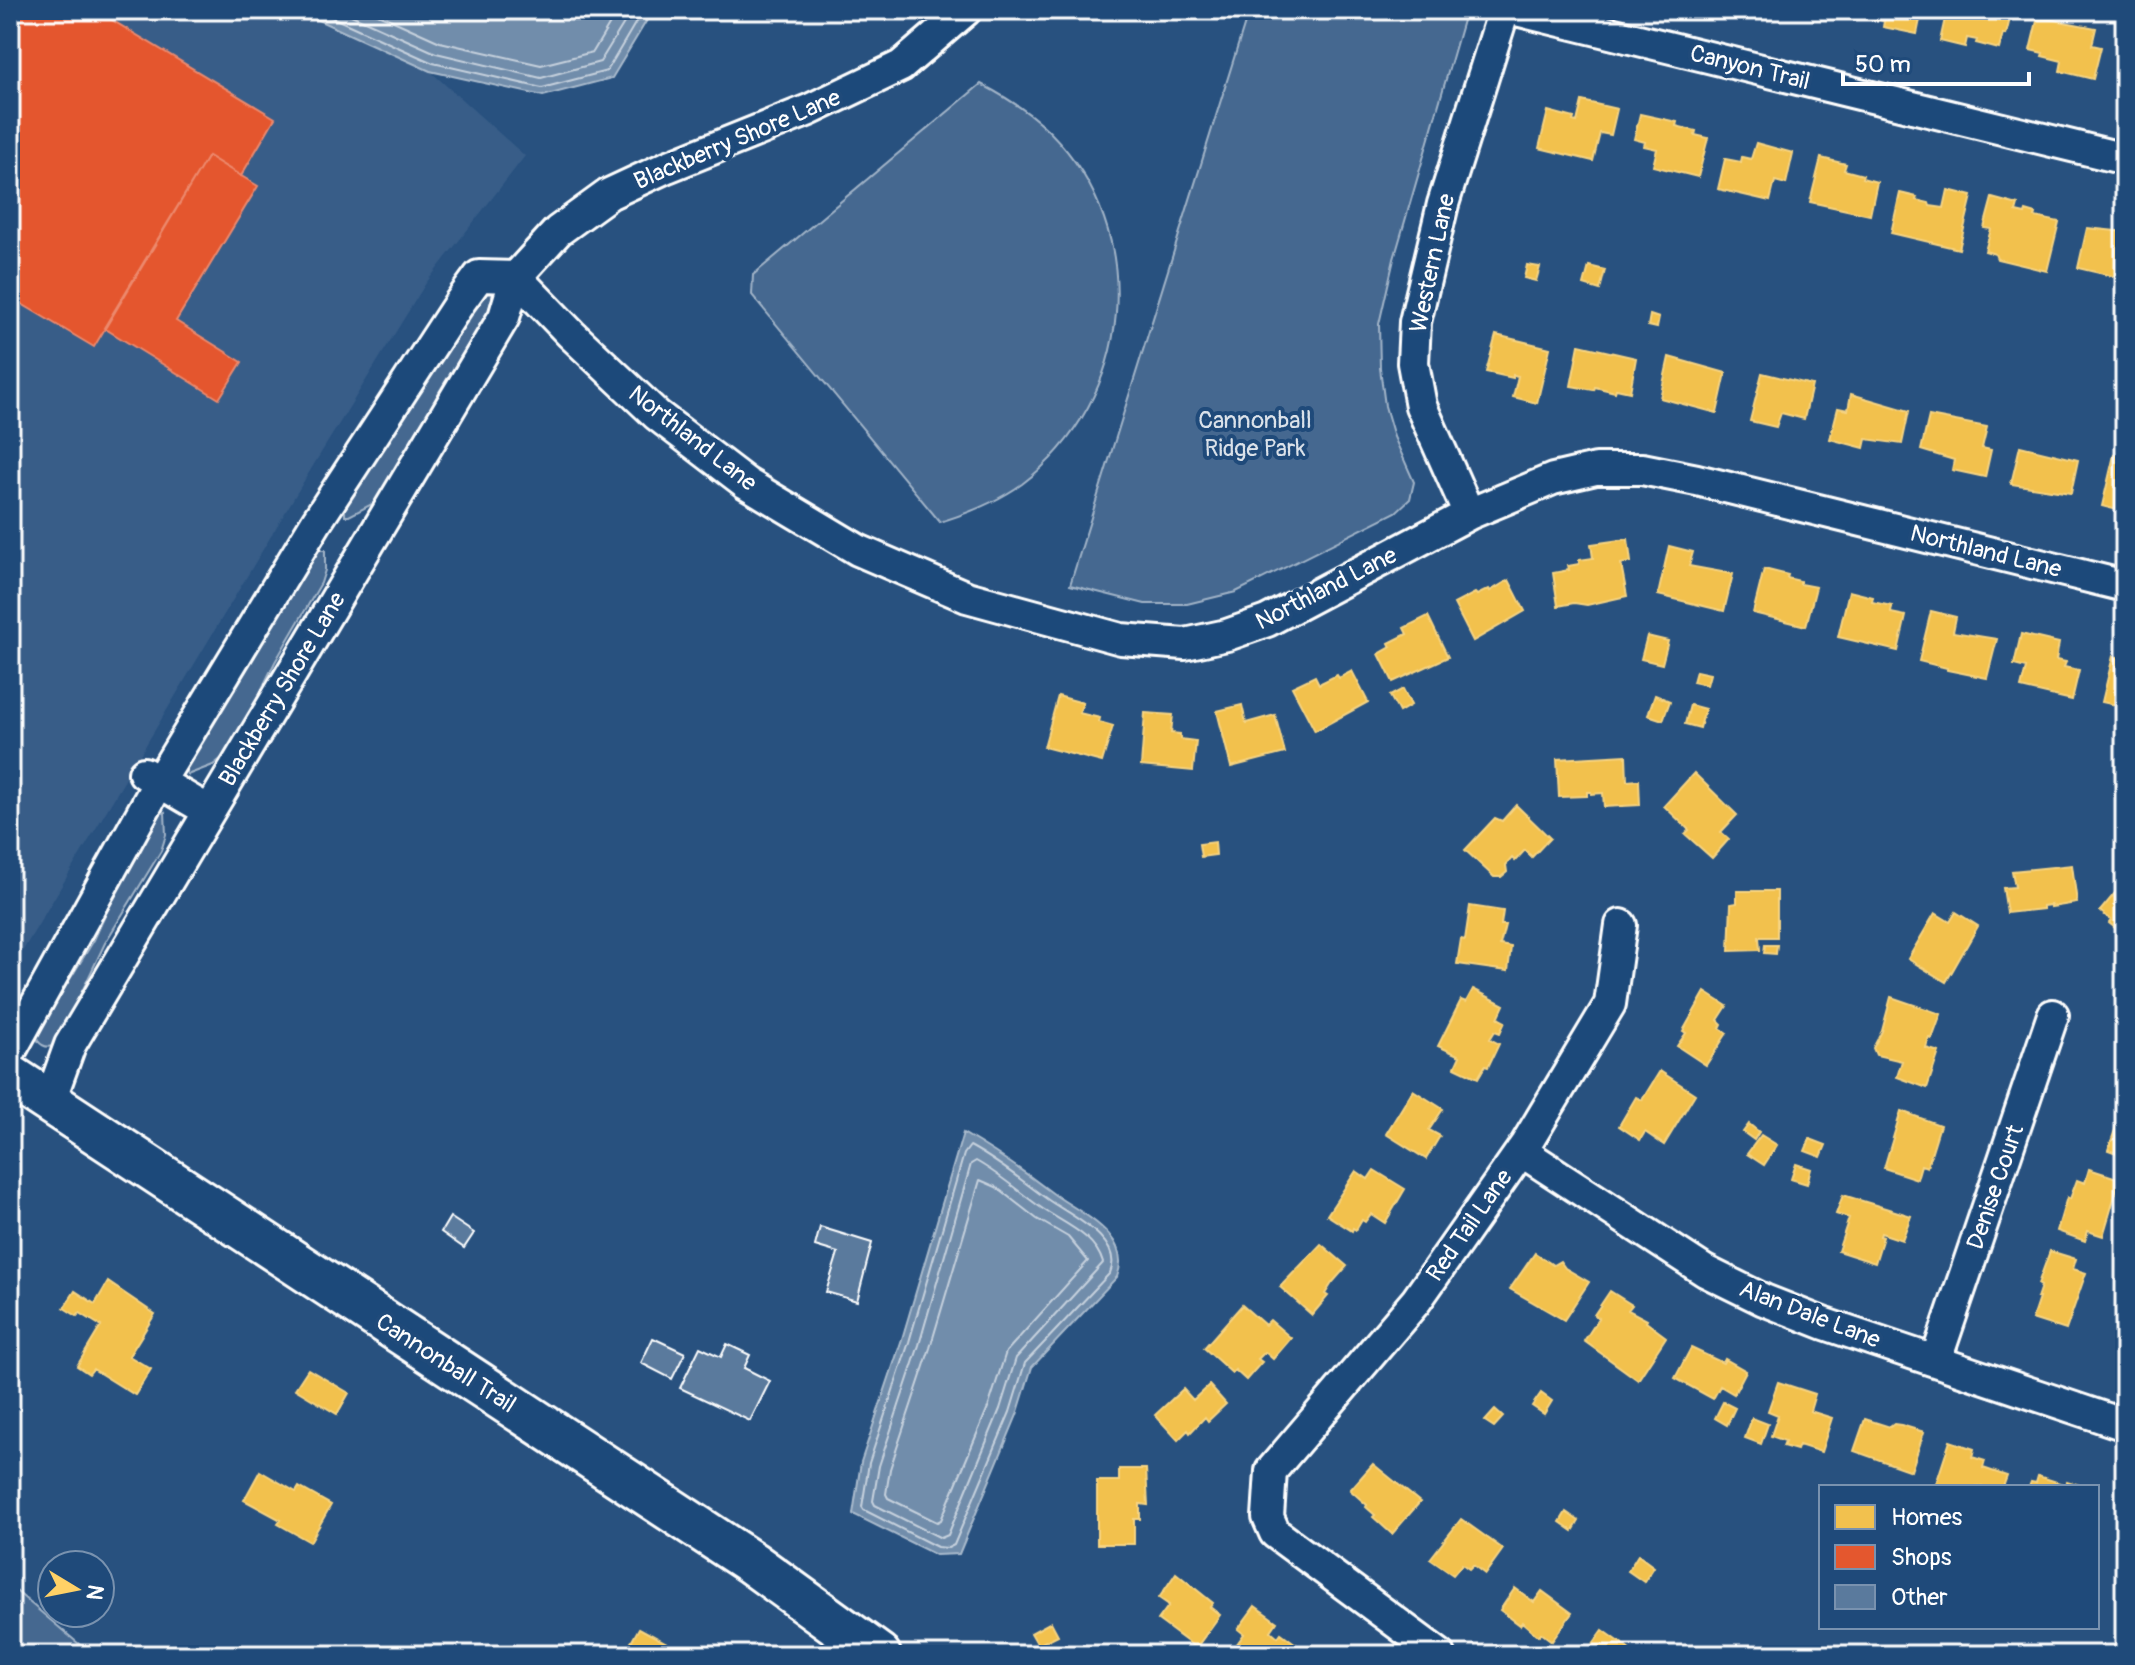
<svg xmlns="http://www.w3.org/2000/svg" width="2135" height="1665" viewBox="0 0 2135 1665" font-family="Pangolin,sans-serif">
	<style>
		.built { fill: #375d88 }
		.green { fill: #446890; stroke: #a2b4c8; stroke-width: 2 }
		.water { fill: #718dab; stroke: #aabbcd; stroke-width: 2 }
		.homes { fill: #f2c14e; stroke: #f6d483; stroke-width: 2 }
		.shops { fill: #e4572e; stroke: #ec896d; stroke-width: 2 }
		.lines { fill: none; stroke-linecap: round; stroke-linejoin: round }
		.shore { stroke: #c6d1dd; stroke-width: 2 }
		.building { fill: #5a7a9d; stroke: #fff; stroke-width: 2 }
		.minor-casing { stroke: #fff; stroke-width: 36 }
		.secondary-casing { stroke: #fff; stroke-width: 48 }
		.minor { stroke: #1f4a7a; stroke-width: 30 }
		.secondary { stroke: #1f4a7a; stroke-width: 42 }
		.labels { text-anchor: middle; stroke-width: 8; stroke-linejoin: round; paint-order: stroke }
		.street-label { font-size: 24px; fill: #fff; stroke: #1f4a7a }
		.park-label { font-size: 24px; fill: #dae1e9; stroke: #1f4a7a }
	</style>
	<rect width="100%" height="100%" fill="#28517f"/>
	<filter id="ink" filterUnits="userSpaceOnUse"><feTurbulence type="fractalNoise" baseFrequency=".0125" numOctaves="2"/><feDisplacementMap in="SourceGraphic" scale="16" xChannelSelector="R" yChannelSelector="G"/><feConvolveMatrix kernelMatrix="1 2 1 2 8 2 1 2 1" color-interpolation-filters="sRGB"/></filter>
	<g filter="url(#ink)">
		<path class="built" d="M10 10H296L430 71 525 156 426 283 316 461 10 972Z"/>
		<path class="green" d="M1249 10H1466L1394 259 1379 324 1380 368 1385 406 1394 437 1414 482 1410 499 1396 512 1236 592 1187 604H1145L1070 585Z
			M981 84C1006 97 1030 112 1050 132 1151 234 1134 399 1022 484 997 502 969 513 940 522L752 295 753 275Z
			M491 290 493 294 489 310 439 392 392 486 376 502 349 516H345V505L482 291Z
			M319 550H325V570L321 583 275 662 232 750 213 765 187 775 186 768Z
			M165 812 166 835 161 851 105 943 57 1044C47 1050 36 1045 37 1033L94 940 128 865 160 814Z
			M10 1586 92 1655H10Z"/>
		<path class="water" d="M296 10H653L612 78 543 96 430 71Z
			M963 1133C994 1151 1022 1170 1051 1192 1077 1212 1134 1234 1117 1277L1032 1367 1017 1415 959 1554 936 1555 853 1514 861 1462 902 1339Z"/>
		<path class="homes" d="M1851 10H1922L1917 34 1883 27 1884 21 1850 13Z
			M1954 10H2012L2006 35 2003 34 1999 49 1976 43 1977 40 1967 38 1965 47 1940 41 1946 14 1953 16Z
			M2038 17 2096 28 2092 45 2101 47 2093 79 2060 71 2062 61 2042 56 2043 53 2030 50Z
			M1582 101 1617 109 1611 135 1600 133 1593 161 1539 148 1548 111 1574 118 1573 121 1577 122Z
			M1640 114 1677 122 1676 126 1696 131 1695 135 1708 138 1698 177 1653 166 1657 149 1644 146 1645 142 1634 139Z
			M1756 143 1793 153 1786 184 1775 181 1770 201 1718 189 1725 159 1741 162 1742 157 1751 159Z
			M1821 158 1846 164 1844 170 1863 175 1862 178 1877 182 1870 215 1810 202Z
			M1948 190 1972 196 1959 249 1891 233 1900 193 1917 197 1916 200 1929 203 1930 206 1944 208Z
			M1992 198 2018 205 2016 212 2025 214 2026 211 2036 214 2035 217 2059 222 2047 271 1997 259 1995 254 1985 251 1991 229 1984 228Z
			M2087 228 2125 232V279L2078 268Z
			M1527 265 1540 267 1536 281 1524 278Z
			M1589 266 1605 270 1600 290 1584 285Z
			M1650 315 1659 318 1657 328 1648 326Z
			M1496 335 1550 348 1537 403 1513 397 1518 376 1513 375V378L1486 372Z
			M1579 345 1636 358 1630 392 1616 389 1615 392 1595 387 1594 390 1571 386Z
			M1669 357 1726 373 1717 413 1660 398Z
			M1762 373 1812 385 1804 419 1781 413 1776 427 1750 421Z
			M1851 394 1909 411 1902 444 1866 439 1864 448 1830 439 1838 408 1848 410Z
			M1929 416 1987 427 1982 448 1991 450 1985 477 1952 470 1954 460 1921 450Z
			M2020 446 2078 460 2071 493 2011 484Z
			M2114 455 2125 458V512L2102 506Z
			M1628 539 1631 562 1621 564 1627 596 1587 605 1574 603 1558 606 1553 573 1569 570 1568 566 1579 564V560L1593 558 1591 544Z
			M1669 546 1693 552 1689 566 1733 574 1724 611 1658 595Z
			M1764 569 1788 575 1787 578 1800 581V584L1816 587 1806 626 1753 613Z
			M1509 580 1525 611 1473 641 1454 604 1475 593 1477 595 1489 589 1490 591Z
			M1849 591 1873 597 1872 602 1892 606 1891 613 1906 616 1898 651 1838 637Z
			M1931 611 1956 617 1953 632 1997 639 1987 678 1947 670V668L1919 661Z
			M1428 616 1448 657 1393 682 1379 654 1391 647 1389 643 1407 634 1404 628Z
			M2021 634 2059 643 2056 660 2066 662 2064 667 2079 670 2072 700 2021 688 2026 668 2014 665Z
			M1647 636 1668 641 1662 664 1641 659Z
			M2113 656 2125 659V707L2102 702Z
			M1352 671 1368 702 1315 731 1292 687 1315 676 1319 684 1337 675 1339 678Z
			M1696 671 1710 674 1707 685 1693 682Z
			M1403 689 1411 705 1399 712 1390 696Z
			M1655 695 1670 701 1663 720 1648 715Z
			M1058 696 1083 703 1079 713 1100 718 1099 722 1113 726 1102 762 1044 747Z
			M1242 705 1246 723 1275 715 1285 753 1231 767 1217 711Z
			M1690 705 1705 709 1700 728 1685 724Z
			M1145 713 1173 715 1171 733 1180 734V739L1196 741 1193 771 1141 766Z
			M1626 755 1627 781 1639 780 1640 805 1604 807 1603 793 1591 794V792H1587V796L1559 797 1557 759Z
			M1694 773 1737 815 1721 832 1729 839 1712 858 1685 834 1689 830 1664 806Z
			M1516 805 1550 838 1532 857 1525 850 1515 861 1512 858 1506 865 1507 872 1501 877H1494L1465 850 1495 818 1502 821Z
			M1215 842 1216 855 1201 857 1199 844Z
			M2072 865 2077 903 2051 907V905L2043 906V909L2007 913 2003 888 2015 887 2012 871Z
			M1737 891H1777V937H1759L1760 950 1729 951 1731 904 1737 903Z
			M2115 893 2125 900V936L2109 923 2111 920 2100 911Z
			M1470 906 1503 911 1501 925H1505L1500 945 1511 947 1508 971 1457 964 1461 939 1465 940Z
			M1956 912 1978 926 1946 982 1908 959 1935 913 1950 922Z
			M1765 945H1777L1776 954 1764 953Z
			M1473 989 1504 1005 1498 1018 1505 1022 1500 1033 1495 1031 1490 1039 1499 1044 1488 1067 1485 1066 1478 1078 1455 1067 1460 1056 1438 1046 1461 1000 1466 1002Z
			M1705 992 1727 1006 1718 1020 1722 1024 1720 1028 1727 1033 1706 1065 1677 1046 1686 1033 1683 1031Z
			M1891 997 1941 1014 1932 1039 1929 1038 1926 1048 1939 1052 1927 1088 1897 1077 1902 1061 1876 1055 1873 1048 1882 1031Z
			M1660 1071 1695 1094 1664 1145 1645 1132 1640 1140 1619 1126 1636 1097 1642 1100Z
			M1413 1090 1443 1109 1429 1130 1440 1136 1426 1159 1386 1134Z
			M1901 1111 1940 1125 1927 1167 1921 1165 1917 1179 1884 1168Z
			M2120 1116 2125 1118V1156L2108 1150Z
			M1749 1124 1759 1132 1754 1140 1743 1132Z
			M1761 1135 1777 1145 1764 1165 1747 1154Z
			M1810 1139 1826 1145 1821 1157 1805 1151Z
			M1796 1164 1811 1169 1807 1184 1791 1179Z
			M2089 1169 2120 1179 2103 1236 2088 1231 2085 1241 2057 1231 2067 1197 2070 1199 2077 1180 2085 1183Z
			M1374 1170 1405 1189 1385 1223 1371 1214 1365 1222 1362 1220 1356 1230 1353 1228 1352 1231 1327 1215 1356 1171 1368 1179Z
			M1843 1195 1911 1216 1902 1240 1881 1233 1880 1236 1883 1237 1875 1263 1838 1251 1849 1218 1836 1214Z
			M1321 1244 1347 1266 1332 1283 1325 1294 1328 1296 1312 1315 1280 1287Z
			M2050 1251 2076 1259 2073 1269 2086 1273 2066 1330 2032 1319 2039 1298H2037L2041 1286 2038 1284Z
			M1535 1253 1553 1265 1560 1261 1565 1268 1589 1282 1564 1320 1510 1289Z
			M108 1282 155 1314 129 1356 151 1369 135 1395 93 1369 89 1374 77 1366 101 1326 80 1313 77 1316 64 1308 75 1291 95 1304Z
			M1610 1291 1632 1305 1628 1310 1647 1320 1646 1322 1666 1337 1638 1380 1584 1341 1599 1318 1594 1315Z
			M1242 1305 1265 1325 1270 1320 1291 1338 1273 1359 1265 1352 1258 1359 1262 1362 1246 1380 1235 1370 1232 1373 1204 1348Z
			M1691 1348 1723 1363 1725 1359 1746 1371 1734 1394 1720 1386 1713 1399 1675 1378Z
			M308 1369 349 1393 337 1414 295 1389Z
			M1778 1382 1815 1394 1810 1411 1832 1418 1821 1452 1799 1445 1797 1450 1783 1446 1785 1441 1771 1436 1778 1415 1768 1411Z
			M1209 1385 1226 1404 1208 1421 1205 1417 1190 1433 1188 1430 1178 1440 1155 1415 1183 1389 1193 1400Z
			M1541 1393 1552 1401 1544 1414 1532 1406Z
			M1723 1402 1735 1408 1727 1425 1715 1418Z
			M1495 1410 1503 1417 1494 1427 1485 1421Z
			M1752 1418 1768 1424 1761 1444 1745 1438Z
			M1865 1419 1890 1427 1894 1424 1901 1425 1924 1432 1911 1471 1854 1451Z
			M1950 1441 1974 1449 1972 1457 1985 1461 1983 1468 2007 1476 2003 1487H1935Z
			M1373 1464 1420 1502 1392 1534 1373 1517 1375 1515 1366 1507 1367 1505 1350 1490Z
			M1119 1469H1146L1148 1505 1140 1504V1519H1134V1544H1097V1481H1119Z
			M260 1471 296 1492 299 1487 331 1505 310 1542 278 1524 281 1520 244 1500Z
			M2038 1476 2066 1485 2067 1481 2086 1487H2029L2031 1482 2036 1483Z
			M1566 1512 1579 1521 1573 1531 1560 1522Z
			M1461 1519 1503 1549 1485 1574 1473 1565 1469 1569 1462 1564 1453 1575 1430 1559Z
			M1638 1555 1654 1567 1644 1582 1628 1571Z
			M1176 1573 1213 1603 1210 1607 1220 1615 1196 1648 1158 1620 1169 1605 1159 1598Z
			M1515 1588 1534 1602 1542 1591 1572 1613 1552 1641 1541 1633 1538 1636 1522 1622 1520 1625 1500 1610Z
			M1255 1606 1277 1622 1271 1631 1278 1637 1281 1633 1300 1647 1294 1655H1229L1244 1634 1238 1629Z
			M1051 1622 1058 1635 1038 1645 1031 1633Z
			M639 1628 678 1649 688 1655H624Z
			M1603 1630 1624 1645 1635 1655H1585Z"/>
		<path class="shops" d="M10 10H95L275 118 241 176 208 156 94 347 10 297Z
			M208 156 258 186 176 321 242 362 219 399 104 328Z"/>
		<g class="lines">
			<path class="shore" d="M316 10 433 63 542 88 607 71 643 10
				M340 10 436 53 541 78 600 62 632 10
				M369 10 440 42 541 65 593 52 618 10
				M970 1146C998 1161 1021 1180 1047 1199 1067 1214 1125 1239 1110 1273L1025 1363 1010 1412 954 1545 948 1548 937 1547 864 1510 862 1507 869 1463 909 1342 964 1154Z
				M976 1161C1001 1175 1020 1193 1043 1209 1065 1224 1095 1235 1103 1263L1016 1358 1000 1409 948 1535 941 1538 875 1505 873 1501 879 1466 919 1345 971 1164Z
				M980 1180 996 1187 1037 1219 1068 1237 1088 1261 1006 1352 989 1405 941 1520 937 1522 888 1498 886 1494 890 1469 930 1348Z"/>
		</g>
		<path class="building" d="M450 1217 474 1233 464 1248 441 1232Z
			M820 1227 872 1243 857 1301 826 1292 838 1253 815 1246Z
			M653 1338 685 1353 672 1379 641 1363Z
			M727 1344 750 1355 744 1368 770 1381 750 1421 680 1388 700 1347 721 1357Z"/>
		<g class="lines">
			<defs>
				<path id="minor" d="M1516 10 2125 159
					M516 277 571 334 657 415 746 483 858 550 967 597 1121 639 1185 644 1227 635 1267 621 1469 514 1553 479 1596 469H1642L1697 480 2125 586
					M1469 514 1421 406 1413 363 1415 322 1443 204 1504 10
					M144 773 209 811
					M10 1052 159 782 317 521 460 302 479 276 516 277
					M49 1103 70 1045 504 317 516 277 558 231 609 194 667 167 809 110 901 66 966 10
					M1521 1151 1705 1271 1764 1300 1825 1324 2125 1425
					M1936 1360 2053 1015
					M1440 1655 1275 1533 1268 1517 1271 1471 1416 1301 1526 1144 1610 1004 1621 925"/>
				<path id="secondary" d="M10 1076 752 1563 879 1655"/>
			</defs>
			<use href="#minor" class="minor-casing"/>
			<use href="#secondary" class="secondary-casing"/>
			<use href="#minor" class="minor"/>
			<use href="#secondary" class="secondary"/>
		</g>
	</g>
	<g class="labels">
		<g class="street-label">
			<text transform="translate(1750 67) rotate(14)" y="8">Canyon Trail</text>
			<text transform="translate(737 139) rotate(-23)" y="8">Blackberry Shore Lane</text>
			<text transform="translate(1432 263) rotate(-78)" y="8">Western Lane</text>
			<text transform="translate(693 438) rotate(38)" y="8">Northland Lane</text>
			<text transform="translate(1986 551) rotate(14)" y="8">Northland Lane</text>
			<text transform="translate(1326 588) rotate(-27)" y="8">Northland Lane</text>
			<text transform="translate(282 689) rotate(-59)" y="8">Blackberry Shore Lane</text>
			<text transform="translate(1995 1187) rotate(-71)" y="8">Denise Court</text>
			<text transform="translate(1469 1225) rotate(-55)" y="8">Red Tail Lane</text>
			<text transform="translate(1810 1314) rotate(21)" y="8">Alan Dale Lane</text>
			<text transform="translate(446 1363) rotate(33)" y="8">Cannonball Trail</text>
		</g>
		<g class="park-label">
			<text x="1255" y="428">Cannonball<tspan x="1255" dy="28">Ridge Park</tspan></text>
		</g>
	</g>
	<rect width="2135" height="1665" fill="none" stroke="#1f4a7a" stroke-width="40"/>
	<rect x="20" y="20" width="2095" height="1625" fill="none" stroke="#fff" stroke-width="3" filter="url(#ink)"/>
	<rect x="1819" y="1485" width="280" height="144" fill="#1f4a7a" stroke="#7992af" stroke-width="2"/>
	<rect x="1835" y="1505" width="40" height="24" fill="#f2c14e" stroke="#7992af" stroke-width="2"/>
	<text x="1891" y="1525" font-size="24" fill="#ffffff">Homes</text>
	<rect x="1835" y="1545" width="40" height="24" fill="#e4572e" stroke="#7992af" stroke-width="2"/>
	<text x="1891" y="1565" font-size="24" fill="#ffffff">Shops</text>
	<rect x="1835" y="1585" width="40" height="24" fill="#5a7a9d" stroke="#7992af" stroke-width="2"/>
	<text x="1891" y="1605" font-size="24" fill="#ffffff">Other</text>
	<g transform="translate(76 1589) rotate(100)"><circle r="38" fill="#1f4a7a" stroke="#7992af" stroke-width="2"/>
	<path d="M0-6L14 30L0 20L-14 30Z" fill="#ffd166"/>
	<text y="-12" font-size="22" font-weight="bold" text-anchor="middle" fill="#ffffff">N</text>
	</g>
	<path d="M1843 72v12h186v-12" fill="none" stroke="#ffffff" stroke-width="4"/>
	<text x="1855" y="72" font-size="24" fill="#ffffff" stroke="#1f4a7a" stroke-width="6" paint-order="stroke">50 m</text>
</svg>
